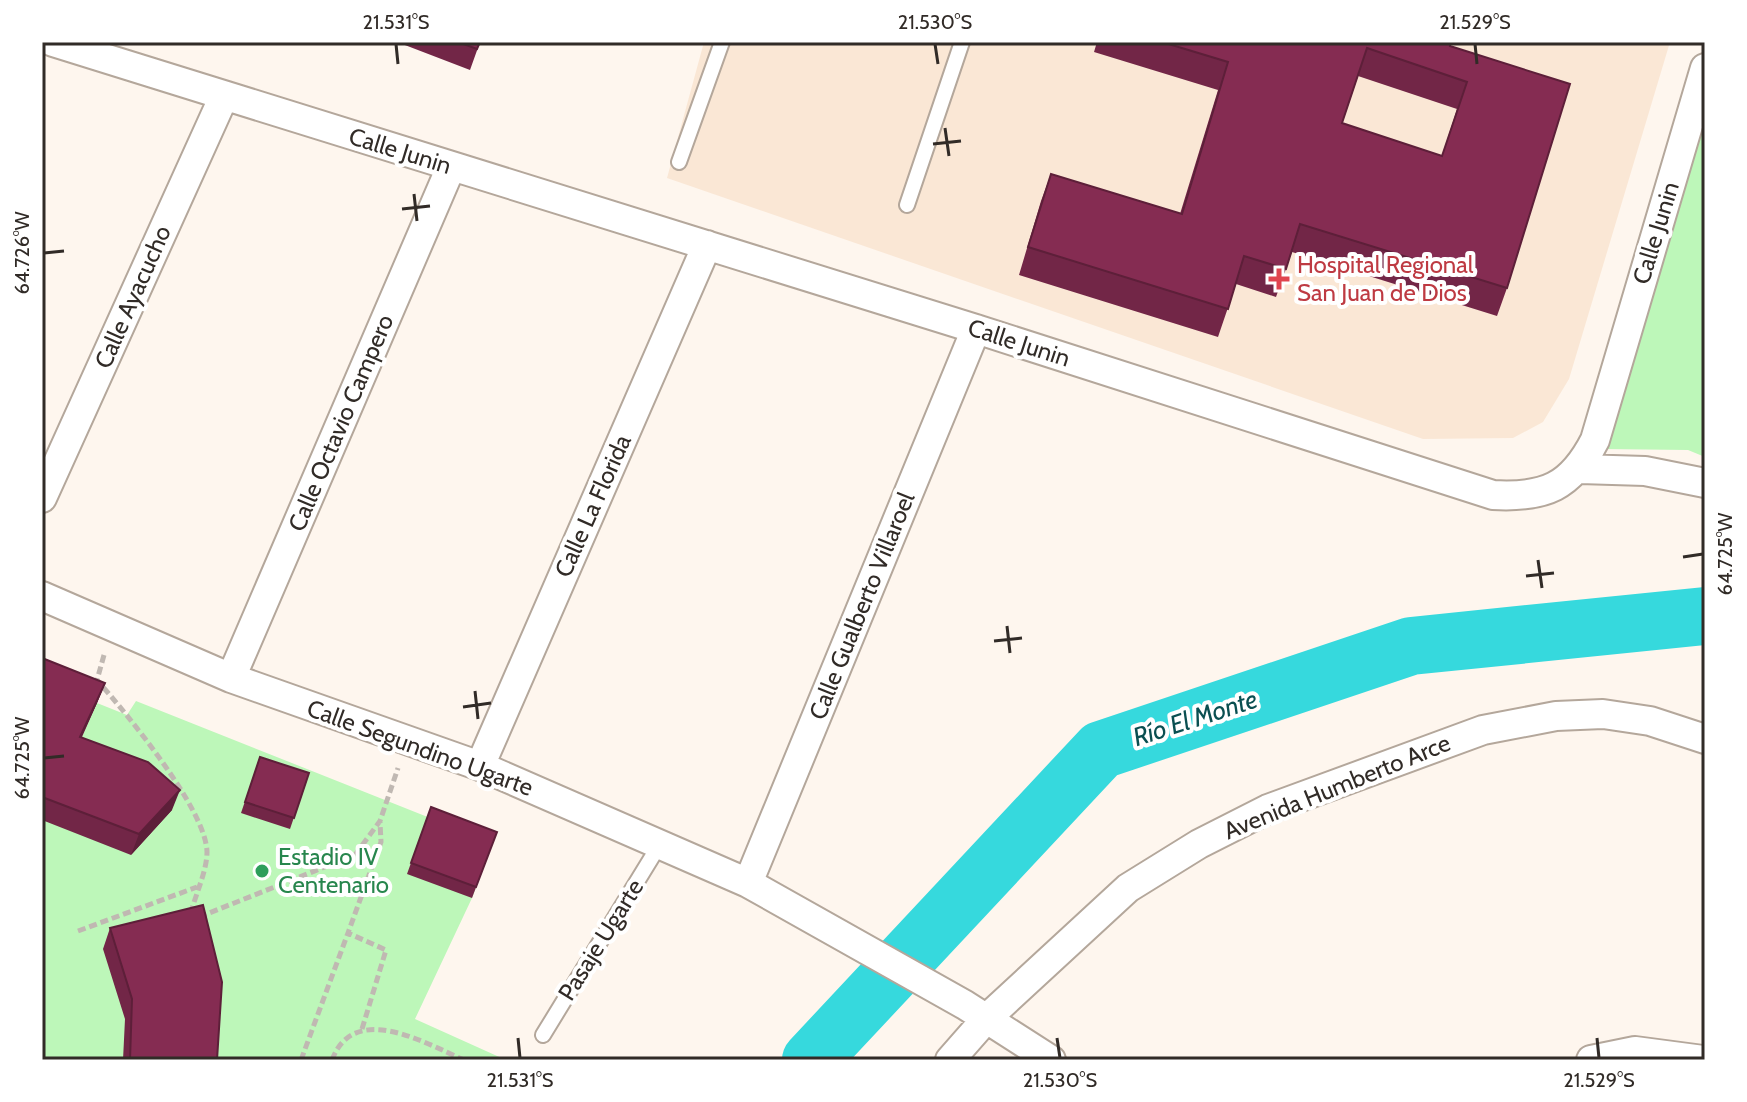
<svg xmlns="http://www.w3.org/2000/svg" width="1747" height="1102" viewBox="0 0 1747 1102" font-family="Cabin,sans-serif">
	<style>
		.built { fill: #fae7d5 }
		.green { fill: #bdf7b9 }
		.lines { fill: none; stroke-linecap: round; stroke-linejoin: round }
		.river { stroke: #36d9dd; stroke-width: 58 }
		.lane-casing { stroke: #b4a79b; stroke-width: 18 }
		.street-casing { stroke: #b4a79b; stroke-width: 32 }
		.path { stroke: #c0b8b2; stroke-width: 5; stroke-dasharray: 8 4; stroke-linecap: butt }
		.lane { stroke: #fff; stroke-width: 14 }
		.street { stroke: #fff; stroke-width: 28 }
		.wall { fill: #722647; fill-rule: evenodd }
		.shaded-wall { fill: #5d1f39 }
		.building { fill: #852c52; stroke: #5d1f39; stroke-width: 2; fill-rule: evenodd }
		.ticks { fill: none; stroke: #312b27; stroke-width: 3 }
		.health-dot { fill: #e0444e; stroke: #fff; stroke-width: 3 }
		.leisure-dot { fill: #2e9e5b; stroke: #fff; stroke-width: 3 }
		.labels { text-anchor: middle; stroke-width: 8; stroke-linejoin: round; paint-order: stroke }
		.street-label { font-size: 24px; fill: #312b27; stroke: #fff }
		.health-label { font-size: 24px; fill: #be3a42; stroke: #fff; text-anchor: start }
		.leisure-label { font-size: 24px; fill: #27864d; stroke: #fff; text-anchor: start }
		.water-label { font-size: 26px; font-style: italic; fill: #0a4f51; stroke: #fff }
		.neatline { fill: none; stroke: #312b27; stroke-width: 3 }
		.ticks-label { font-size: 20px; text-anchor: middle; fill: #312b27 }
	</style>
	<rect width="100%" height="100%" fill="#fef6ee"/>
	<path class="built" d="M704 42H1670L1569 379 1543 422 1513 438 1423 439 667 178Z"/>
	<path class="green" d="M1705 115V457L1688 450 1603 449Z
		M42 681 127 715 136 701 493 843 472 898 415 1019 506 1060H42Z"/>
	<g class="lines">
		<path class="river" d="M811 1060 1101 750 1411 646 1705 616"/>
		<defs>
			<path id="lane" d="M679 162 722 42
				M907 205 962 42
				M543 1035 660 844"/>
			<path id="street" d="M53 42 976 329 1493 495C1545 498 1571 487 1595 440L1705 68
				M1580 469 1645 471 1705 483
				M42 498 224 96
				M42 596 231 678 480 766 748 883 965 1005 1051 1060
				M231 678 451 167
				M480 766 707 245
				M748 883 976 329
				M950 1060 986 1019 1128 888 1199 844 1268 809 1483 730 1556 716 1603 714 1650 721 1705 739
				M1591 1060 1635 1051 1703 1060"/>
		</defs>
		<use href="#lane" class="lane-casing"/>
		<use href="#street" class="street-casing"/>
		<path class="path" d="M104 655 97 680C126 713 206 809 207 852 207 870 196 894 191 912
			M199 917 355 855 380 821 398 768
			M78 931 197 887
			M362 1029 386 950 348 933 381 842 380 822
			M301 1060 348 933
			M332 1060C354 1001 425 1043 464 1060"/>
		<use href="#lane" class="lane"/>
		<use href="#street" class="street"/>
	</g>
	<path class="wall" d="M397 42H480L470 70Z
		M1097 42H1451L1450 46 1570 84 1507 288 1497 316 1292 252 1276 297 1236 284 1218 337 1019 275 1041 201 1051 174 1180 214 1218 90 1094 52ZM1358 76 1457 109 1442 156 1342 123Z
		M42 658 105 683 97 703 82 737 172 810 131 855 42 820Z
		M260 757 309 773 290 829 241 813Z
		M431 807 497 832 472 898 407 874Z
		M110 928 217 1060H123L125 1019 103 949Z"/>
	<path class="shaded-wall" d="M105 683 97 703 72 757 80 737Z
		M180 790 172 810 131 855 139 834Z"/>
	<path class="building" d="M458 42H480L477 49Z
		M1162 42H1451L1450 46 1570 84 1507 288 1300 224 1286 269 1244 256 1228 309 1028 247 1051 174 1182 214 1228 62ZM1367 48 1467 82 1442 156 1342 123Z
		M42 658 105 683 80 737 148 762 180 790 139 834 42 797Z
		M260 757 309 773 294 818 245 802Z
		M431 807 497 832 476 887 411 863Z
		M203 905 222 982 217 1060H130L132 999 110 928Z"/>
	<path class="ticks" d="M396 44 398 64M935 44 938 64M1475 44 1477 64M945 128 949 156M933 144 961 141M414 194 417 221M402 209 430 206M44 253 64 251M1683 557 1703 554M1538 560 1542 588M1526 576 1554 573M1007 626 1010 653M994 641 1022 638M475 691 478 719M463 707 491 703M44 758 64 756M518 1038 520 1058M1057 1038 1060 1058M1597 1038 1599 1058"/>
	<path class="health-dot" d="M1275 267h8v8h8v8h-8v8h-8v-8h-8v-8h8z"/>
	<circle class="leisure-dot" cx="262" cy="871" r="8"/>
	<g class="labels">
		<g class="street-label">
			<text transform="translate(400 151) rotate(17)" y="8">Calle Junin</text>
			<text transform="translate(1656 233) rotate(-73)" y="8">Calle Junin</text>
			<text transform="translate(133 297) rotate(-66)" y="8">Calle Ayacucho</text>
			<text transform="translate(1019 343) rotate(18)" y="8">Calle Junin</text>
			<text transform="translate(341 423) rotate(-67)" y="8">Calle Octavio Campero</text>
			<text transform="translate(593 506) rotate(-66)" y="8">Calle La Florida</text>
			<text transform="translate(862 606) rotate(-68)" y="8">Calle Gualberto Villaroel</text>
			<text transform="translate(420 748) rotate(20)" y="8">Calle Segundino Ugarte</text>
			<text transform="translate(1337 787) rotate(-22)" y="8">Avenida Humberto Arce</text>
			<text transform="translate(601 940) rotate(-58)" y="8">Pasaje Ugarte</text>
		</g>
		<g class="health-label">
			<text x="1297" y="273">Hospital Regional<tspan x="1297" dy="28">San Juan de Dios</tspan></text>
		</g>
		<g class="leisure-label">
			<text x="278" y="865">Estadio IV<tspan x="278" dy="28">Centenario</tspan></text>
		</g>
		<g class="water-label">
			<text transform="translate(1195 718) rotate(-18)" y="9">Río El Monte</text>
		</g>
	</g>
	<rect width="1747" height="1102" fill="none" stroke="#ffffff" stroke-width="88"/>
	<rect x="44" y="44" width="1659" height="1014" class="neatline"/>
	<g class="ticks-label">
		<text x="396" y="29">21.531°S</text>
		<text x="935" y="29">21.530°S</text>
		<text x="1475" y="29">21.529°S</text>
		<text transform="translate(22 253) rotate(-90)" y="7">64.726°W</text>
		<text transform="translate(1725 554) rotate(-90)" y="7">64.725°W</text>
		<text transform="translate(22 758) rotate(-90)" y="7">64.725°W</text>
		<text x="520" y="1087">21.531°S</text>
		<text x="1060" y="1087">21.530°S</text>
		<text x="1599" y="1087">21.529°S</text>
	</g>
</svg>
